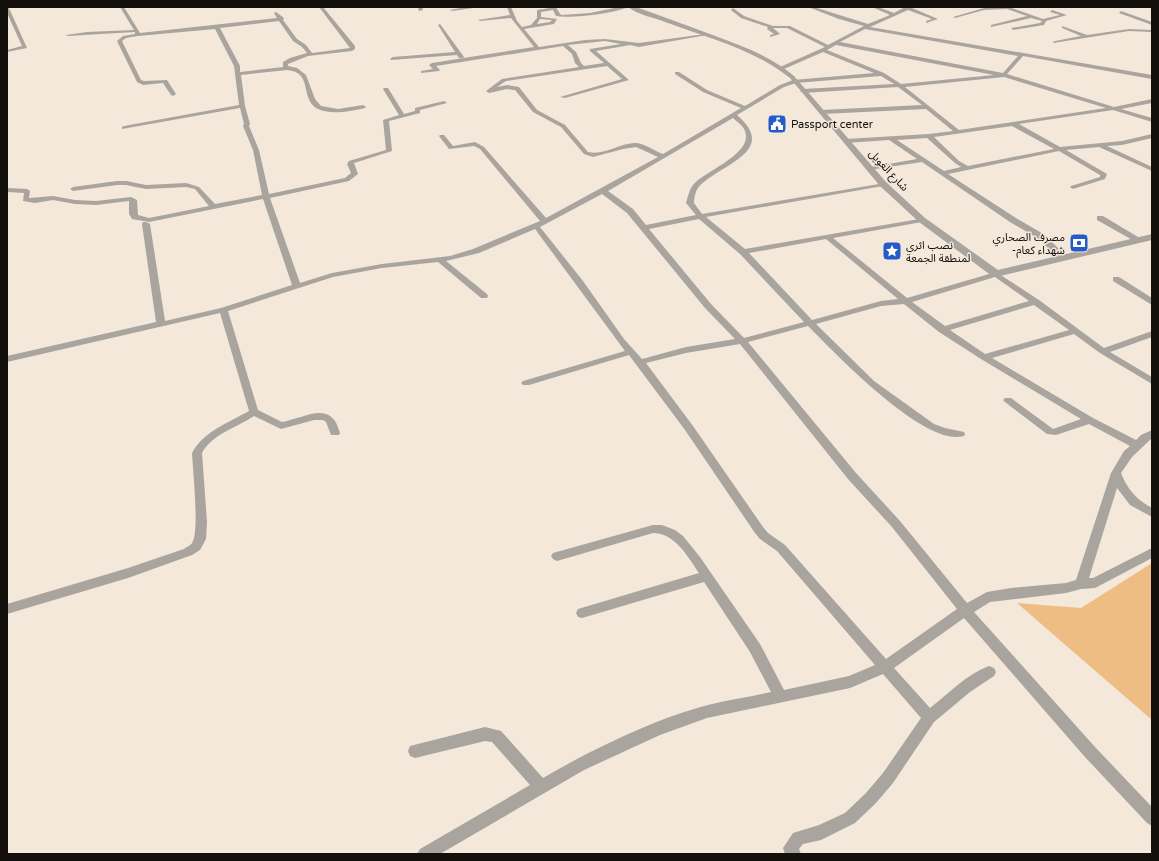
<svg xmlns="http://www.w3.org/2000/svg" width="1159" height="861" viewBox="0 0 1159 861" font-family="'Varela Round','Noto Sans Arabic',sans-serif">
	<style>
		.green { fill: #edbd83 }
		.lines { fill: none; stroke-linecap: round; stroke-linejoin: round }
		.minor { fill: #a9a49e; fill-rule: evenodd }
		.tertiary { fill: #a9a49e; fill-rule: evenodd }
		.labels { text-anchor: middle; stroke-width: 3; stroke-linejoin: round; paint-order: stroke }
		.far-poi-label { font-size: 11px; fill: #130f0b; stroke: #f3e8da; text-anchor: start }
		.far-street-label { font-size: 11px; fill: #130f0b; stroke: #f3e8da }
	</style>
	<rect width="100%" height="100%" fill="#f3e8da"/>
	<path class="green" d="M1152 563V720L1017 603 1081 608Z"/>
	<g class="lines">
		<path class="minor" d="M7 7 9 8 27 48 7 52V50L22 46 7 13Z
			M120 7H124L140 33 277 18 274 13 276 12 284 18 283 20 297 39 306 45 312 53 350 48 319 7H323L355 46V49L352 51 308 56 288 64V66L297 68 306 75 315 99 321 106 338 109 363 105 366 107 365 108C351 111 330 116 316 108 300 97 313 72 287 70L241 75 245 106 250 124 249 126 259 150 269 194 345 178 351 173 347 164 349 161 386 150 383 120 399 115 383 89 384 88H388L404 114 415 111V108L444 101 447 103 420 110V113L389 121 392 151 354 163 358 174 349 181 270 198 300 283 332 273 382 264 450 256 473 249 540 221 480 149 474 146 449 149 439 136 440 135H444L453 146 475 142 484 147 546 218 658 157 636 147 623 149 593 157 584 154 561 127 533 112 515 90 507 89 489 93 486 91 502 79 579 67 575 63 572 54 563 46 436 66 440 70 439 71 421 73V71L433 69 429 65 432 63 534 47 511 18 480 21 478 20 510 15 507 7H511L517 21 522 27 531 25 537 18V10L556 7 560 14 562 15 590 13 619 7H628C617 13 570 19 556 16L553 10 541 12V17L557 19 554 24 524 29 539 47 585 40 605 39 639 43 705 34 707 35 639 47 630 45 596 51 629 80 565 98 560 97 622 79 607 66 506 81 497 87 507 85 519 87 537 110 565 125 588 152C604 156 621 142 637 143 645 144 655 151 663 154L741 108 703 92 675 74V72H679L707 90 745 106 780 85 793 80 874 73 823 52 784 69H780V67L825 47 787 28H773L780 34 770 37V35L774 34 767 29 768 27 741 18 731 10 733 8 744 16 773 26H790L828 45 864 26 839 19 808 7H814L868 24 890 15 872 7H878L894 13 905 7H913L912 8 938 19 926 23V21L932 19 908 10 870 27 1152 75V79L1023 56 1007 74 1114 107 1152 99V103L1121 109 1152 118V122L1113 110 1019 124 1060 147 1122 141 1152 134V138L1122 145 1107 146 1152 167V171L1099 147 1066 150 1107 174 1105 179 1073 189 1070 187 1071 186 1100 177V175L1059 151 948 174 1016 218 1045 235 1066 256V260H1060L1039 239 1010 222 922 162 869 170 868 169 871 167 917 159 889 140 846 143 843 141 846 139 929 134 953 131 926 109 822 114 819 112 822 110 922 105 898 87 803 93 800 91 803 89 894 84 881 76 796 83 784 87 737 115C781 153 716 165 698 188 695 192 694 198 694 203L702 214 885 183V185L883 186 706 217 745 249 925 218V222H922L833 238 907 298 996 272 1039 300 1104 348 1152 331V337L1110 352 1152 377V384L1100 353 1074 334 992 358 1093 418 1136 440 1141 435 1152 430V438L1132 457 1121 473C1127 489 1137 500 1152 508V517L1130 505 1117 488 1089 578H1093L1152 548V558L1095 588 1081 589 1066 593 990 602 974 612 1095 747 1152 807V826L1147 823 1085 757 964 618 894 668 930 708C948 694 967 674 989 666L994 668 996 672 994 676 970 692 934 722 893 783 876 803 855 823 821 840 803 844 799 849 801 854H785L783 848 793 833 819 825 845 813 866 793 883 773 921 718 883 674 850 688 707 718 660 735 584 770 440 854H417L420 849 530 785 492 742 485 741 415 758 410 756 408 751 410 746 485 727 501 731 543 778C591 750 654 719 708 705 729 700 750 697 771 692L750 652 704 582 582 618 578 617 576 613 578 609 699 573C688 557 675 533 653 533L557 561 553 559 551 556 553 553 653 525H662L675 530 683 536 700 557 760 644 784 690 849 676 875 665 777 551 760 539 755 533 685 430 629 355 529 385H523L521 383 523 381 625 351 535 229 479 253 446 261 487 294 488 296 487 298H481L438 262 382 268 333 277 228 311 258 410 282 422C306 418 331 399 340 433L339 435H331L326 422 323 420H314L281 429 254 416C238 427 212 434 202 453L207 522 206 539 200 550 192 555 128 578 7 614V604L128 568 184 549C188 546 192 545 193 541 199 527 193 471 192 453 204 431 228 423 249 411L220 313 7 362V356L156 322 142 224 143 222H146L150 224 165 321 221 308 292 285 263 199 149 222 132 219 129 214V201L96 205 75 204 53 200 35 203 23 201 24 193 7 192V188L27 189 30 191 29 198 53 196 75 200 96 201 131 197 137 200 138 215 149 218 209 206 195 189 186 187 146 189 126 185H117L73 191 70 189 73 187 117 181H126L146 185 186 183 199 187 215 204 262 195 253 150 243 126 244 124 240 108 122 129V127L124 126 239 105 234 66 215 29 138 36 126 38 122 41 141 80 144 81 167 80 176 94 173 96 171 95 163 83 143 85 137 82 117 41 123 36 135 34V32L68 36 66 35 87 32 134 30ZM540 19 552 20 550 22 537 24ZM279 21 293 41 302 47 307 53 290 58 283 62V67L240 72V66L220 28ZM865 29 1018 56 1003 73 840 42ZM605 41 621 44 590 49V51L604 63 584 66 581 63 576 52 568 45ZM836 45 994 75 901 84 884 73 827 50ZM1004 77 1106 108 959 130 905 87ZM733 118C736 121 742 125 744 129 757 153 704 171 693 185 689 190 688 197 686 203L696 215 646 225 633 209 608 191ZM1012 126 1054 149 968 166 959 161 934 137ZM927 138 955 163 961 167 944 171 897 140ZM602 194 627 213 705 308 735 339 686 347 642 359 624 339 583 281 540 227ZM699 219 740 254 804 322 744 338 711 304 649 229ZM826 239 898 299 881 301 812 320 749 253ZM995 277 1029 301 945 326 912 302ZM904 304 939 332 981 359 1081 419 1053 429 1011 398H1005L1003 400 1005 402 1047 434 1056 435 1089 424 1130 446 1124 451 1111 473 1076 580 1066 583 1011 588 987 592 967 603 900 521 856 473 748 342 808 326C835 353 925 448 964 436L965 434 964 432 945 428 934 424 874 381 816 324 881 306ZM1034 305 1069 330 985 354 950 330ZM740 344 848 479 892 527 957 609 886 659 785 545 768 533 763 527 693 426 646 363 686 353Z
			M418 7H422L423 10 419 11Z
			M466 7H480L452 11 450 10Z
			M999 7H1009L1043 19 1060 15 1050 12 1052 10 1067 15 1046 21 1044 25 1013 30 1011 28 1040 23 1042 21 1031 18 991 27V25L1027 16 1007 9 984 10 955 18 953 17 984 8Z
			M1121 11 1152 22V25L1119 13Z
			M440 24 464 57 463 58H459L457 55 391 60 390 59 393 57 455 52 438 25Z
			M1062 26 1087 35 1129 29 1152 30V32L1129 31 1053 43V42L1055 41 1081 36 1062 28Z
			M1097 216H1103L1143 240 1139 242H1136L1097 220Z
			M1113 277H1119L1152 298V305L1113 281Z"/>
		<path class="tertiary" d="M628 7H636C664 17 691 27 718 37 745 47 772 57 794 76L886 182 925 218 998 270 1152 234V240L996 277 992 276 919 222 880 186 790 78C755 50 709 38 668 23 656 18 638 15 628 7Z"/>
	</g>
	<defs>
		<symbol id="civic-square" viewBox="-11 -11 22 22"><rect x="-9" y="-9" width="18" height="18" rx="4" fill="#245bc8" stroke="#f3e8da"/><path d="M-.6-6.5H3V-4.5H.6V-3L4-1V1h2V6H-6V1h2V-1L-.6-3ZM-1.2 2.5V6h2.4V2.5Z" fill="#fff"/></symbol>
		<symbol id="bank-square" viewBox="-11 -11 22 22"><rect x="-9" y="-9" width="18" height="18" rx="4" fill="#245bc8" stroke="#f3e8da"/><path d="M-6-4H6V4H-6ZM0-2.3a2.3 2.3 0 1 0 0 4.6a2.3 2.3 0 1 0 0-4.6Z" fill="#fff"/></symbol>
		<symbol id="sight-square" viewBox="-11 -11 22 22"><rect x="-9" y="-9" width="18" height="18" rx="4" fill="#245bc8" stroke="#f3e8da"/><path d="M0-6L1.8-2.2L6-1.7L2.9 1.2L3.7 5.4L0 3.3L-3.7 5.4L-2.9 1.2L-6-1.7L-1.8-2.2Z" fill="#fff"/></symbol>
	</defs>
	<g fill-rule="evenodd">
		<use href="#civic-square" x="766" y="113" width="22" height="22"/>
		<use href="#bank-square" x="1068" y="232" width="22" height="22"/>
		<use href="#sight-square" x="881" y="240" width="22" height="22"/>
	</g>
	<g class="labels">
		<g class="far-poi-label">
			<text x="791" y="128">Passport center</text>
			<text x="1065" y="241" text-anchor="end">مصرف الصحاري<tspan x="1065" dy="13">-شهداء كعام</tspan></text>
			<text x="906" y="249">نصب اثري<tspan x="906" dy="13">لمنطقة الجمعة</tspan></text>
		</g>
		<g class="far-street-label">
			<text transform="translate(889 170) rotate(47)" y="4">شارع الغويل</text>
		</g>
	</g>
	<rect width="1159" height="861" fill="none" stroke="#130f0b" stroke-width="16"/>
</svg>
